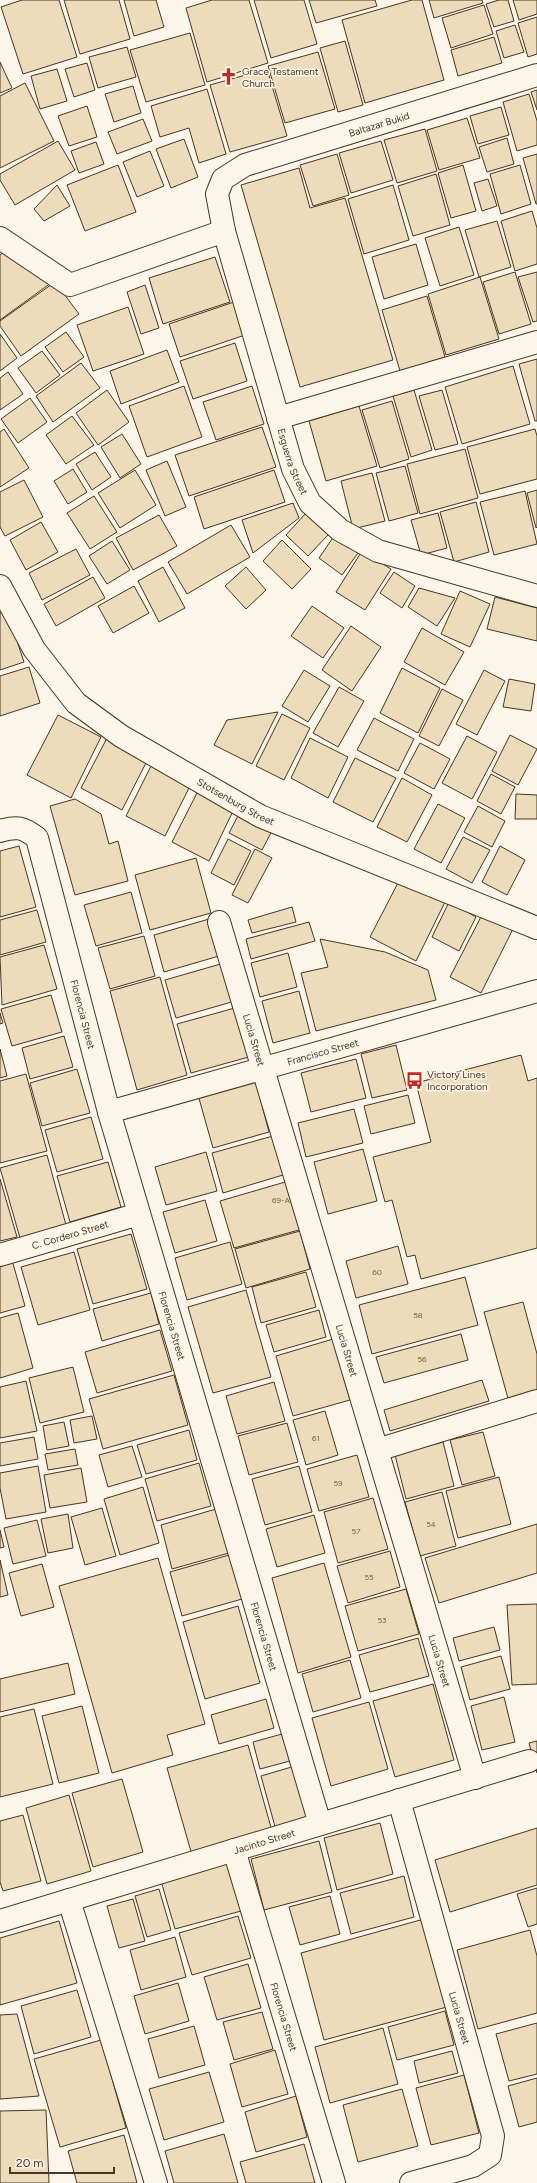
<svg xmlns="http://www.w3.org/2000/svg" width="537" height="2183" viewBox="0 0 537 2183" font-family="Figtree,sans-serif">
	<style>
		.building { fill: #ecdcbc; stroke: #4a3520 }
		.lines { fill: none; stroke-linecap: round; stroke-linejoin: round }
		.street-casing { stroke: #4a3520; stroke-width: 24 }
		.street { stroke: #fbf6e9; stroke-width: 22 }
		.labels { text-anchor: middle; stroke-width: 3; stroke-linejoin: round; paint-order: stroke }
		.number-label { font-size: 8px; fill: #725f47 }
		.poi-label { font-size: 10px; fill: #4a3520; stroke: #fbf6e9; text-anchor: start }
		.street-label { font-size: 10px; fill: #4a3520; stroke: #fbf6e9 }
	</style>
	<rect width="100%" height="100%" fill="#fbf6e9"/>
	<path class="building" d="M22 0H59L77 57 23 74 1 7Z
		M64 0H119L130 39 80 54Z
		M124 0H156L164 27 134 36Z
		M212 0H249L268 63 207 82 186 8Z
		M254 0H304L317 44 271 58Z
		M309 0H375L377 6 316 23Z
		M412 0H422L444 80 365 103 342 20Z
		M429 0H482L483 3 434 18Z
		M499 0H508L514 21 494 27 486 4Z
		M513 0H537V14L519 20Z
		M484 5 493 34 451 48 442 18Z
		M537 17V54L528 57 518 23Z
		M515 25 524 52 504 58 496 31Z
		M190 33 205 85 146 102 130 50Z
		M494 37 502 63 458 76 451 50Z
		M345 41 363 105 338 112 320 48Z
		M127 47 136 77 98 88 89 57Z
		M318 52 335 109 285 123 268 66Z
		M0 62 12 88 0 93Z
		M87 63 95 90 74 97 65 69Z
		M57 69 67 101 40 109 31 76Z
		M267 69 287 136 230 152 210 85Z
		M25 83 54 141 0 168V96Z
		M133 86 141 113 114 122 105 94Z
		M207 89 226 154 199 163 189 128 160 137 151 106Z
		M537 90V110L531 92Z
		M529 94 537 121V145L517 151 503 102Z
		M87 106 97 137 69 146 58 116Z
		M501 107 509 135 478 144 470 116Z
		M467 118 480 158 439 170 427 130Z
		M143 119 152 141 117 154 108 132Z
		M425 129 437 171 397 183 384 140Z
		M507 138 514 164 487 172 479 147Z
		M184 139 198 177 171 188 156 149Z
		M58 141 75 170 15 205 0 180V174Z
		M381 141 393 180 351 193 339 153Z
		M96 142 104 164 79 173 71 151Z
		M150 151 164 186 137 197 123 162Z
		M337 154 349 195 313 206 300 165Z
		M537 154V204H536L523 158Z
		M118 165 136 212 85 231 67 185Z
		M463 165 476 211 451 218 438 173Z
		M520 165 531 204 501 214 490 174Z
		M299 168 310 208 345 198 393 360 300 387 241 185Z
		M436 174 450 225 413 236 398 186Z
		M488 179 497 206 482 211 474 183Z
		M57 185 70 206 44 221 34 209Z
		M393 185 409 240 364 254 348 199Z
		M532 211 537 228V264L515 271 501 221Z
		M497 221 511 267 479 277 465 230Z
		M459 227 474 275 440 286 425 238Z
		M21 238 55 280 0 320V255Z
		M416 244 428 285 384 299 372 257Z
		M215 257 230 302 163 324 149 278Z
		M515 272 531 324 499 334 483 282Z
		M537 272V321L533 322 518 277Z
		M480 277 499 339 446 355 428 294Z
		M55 282 79 314 21 356 0 326V321Z
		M145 285 159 328 141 334 127 292Z
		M427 296 445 357 400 371 382 310Z
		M234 302 245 335 180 357 169 324Z
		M128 307 144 354 93 371 77 325Z
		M66 332 84 357 63 372 45 347Z
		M0 334 17 358 0 371Z
		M235 343 247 381 193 399 180 361Z
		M167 350 179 382 121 404 110 371Z
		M42 351 60 375 36 393 18 368Z
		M537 359V421H535L519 364Z
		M81 363 100 388 53 422 36 396Z
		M513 366 530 424 462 444 445 387Z
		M8 372 23 394 0 410V378Z
		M184 386 202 437 147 457 129 406Z
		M252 386 264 424 216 440 203 402Z
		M107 390 129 422 98 445 76 413Z
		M414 390 432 450 411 457 393 396Z
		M442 390 458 444 435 450 419 396Z
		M30 398 47 422 18 443 1 419Z
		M392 401 409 459 380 468 362 410Z
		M359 406 377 466 326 481 309 421Z
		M72 416 94 445 66 464 46 435Z
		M262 427 276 467 189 496 175 455Z
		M4 429 29 468 0 487V432Z
		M535 429 537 436V479L480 494 467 447Z
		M122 434 141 464 120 478 101 447Z
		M465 449 478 498 420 514 407 464Z
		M95 452 111 477 92 490 76 464Z
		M167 461 186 507 165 516 146 470Z
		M405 466 418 513 389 521 376 473Z
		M73 469 87 492 68 504 54 481Z
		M135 470 156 505 120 528 98 493Z
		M274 470 285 502 204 529 194 497Z
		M372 473 385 521 353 529 341 481Z
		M24 480 43 517 5 536 0 527V492Z
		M537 490V527L536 528 527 493Z
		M525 491 537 544 494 555 480 502Z
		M94 496 117 532 90 549 67 513Z
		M476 502 489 552 454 562 440 512Z
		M293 503 299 518 253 553 242 520Z
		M306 513 329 534 308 556 286 535Z
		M438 513 447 548 421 555 411 520Z
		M159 515 177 546 133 570 116 538Z
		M41 522 58 552 26 570 10 540Z
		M231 525 250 557 187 594 168 562Z
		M334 536 358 553 342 575 319 558Z
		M282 540 311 569 292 589 263 561Z
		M112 541 130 570 107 584 89 556Z
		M76 549 90 575 42 600 29 573Z
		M362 551 391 569 365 610 336 592Z
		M163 567 185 608 159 622 138 581Z
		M246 567 266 590 246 609 225 586Z
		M394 572 415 586 402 608 380 593Z
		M93 577 105 598 56 626 44 604Z
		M134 586 149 613 113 633 98 606Z
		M419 588 455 598 437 626 408 607Z
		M460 591 490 604 470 647 441 634Z
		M495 597 537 608V641L487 629Z
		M312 606 344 628 323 658 291 636Z
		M7 611 24 662 0 670V613Z
		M351 626 381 647 352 691 322 670Z
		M422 628 464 652 445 685 404 662Z
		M29 667 40 703 0 716V676Z
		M402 668 440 688 418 733 380 713Z
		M304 670 330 686 308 722 282 706Z
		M484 670 505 681 477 735 456 724Z
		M509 679 535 684 531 711 503 707Z
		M339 687 364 701 338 747 313 733Z
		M442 689 463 700 439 746 419 736Z
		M278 712 252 764 214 745 227 720Z
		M282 714 310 728 284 780 256 766Z
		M58 715 101 737 71 798 27 775Z
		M374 718 414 739 398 771 357 750Z
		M510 735 537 749 518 785 492 771Z
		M467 736 497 752 472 799 442 783Z
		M107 738 148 759 122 810 81 788Z
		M310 738 348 757 328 798 291 778Z
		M420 743 450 759 434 789 404 773Z
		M355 758 396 778 373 822 333 802Z
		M153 762 192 782 165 836 126 816Z
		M491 774 515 787 501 814 477 801Z
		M402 778 432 795 407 842 377 827Z
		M198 791 234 809 209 861 172 842Z
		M516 794 537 795V819H515Z
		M75 799 101 814 109 844 118 841 128 881 75 895 50 806Z
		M438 804 465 818 441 863 414 849Z
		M478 806 505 821 492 847 464 832Z
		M240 812 273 829 262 850 229 833Z
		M463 837 490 850 472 883 446 869Z
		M228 839 251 851 234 885 211 873Z
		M19 846 36 907 0 917V851Z
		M500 846 525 860 507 895 482 882Z
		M255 849 272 858 248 903 232 895Z
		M196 858 211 913 150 930 135 875Z
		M401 877 446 900 416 961 370 937Z
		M131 892 142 933 96 946 84 905Z
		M449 902 476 917 459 951 432 937Z
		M292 907 296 922 252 933 248 920Z
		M485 909 515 925 481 993 450 977Z
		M37 910 46 942 0 955V920Z
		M209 919 219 956 164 972 154 935Z
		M309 922 315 941 251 959 246 939Z
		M144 936 155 976 110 989 98 948Z
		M320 939 385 952 428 970 436 1000 316 1031 301 973 328 967Z
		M44 945 57 989 2 1005 0 957Z
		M288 953 297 987 260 997 251 963Z
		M224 963 235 1001 176 1018 165 980Z
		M160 977 187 1075 137 1090 110 991Z
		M299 991 310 1033 273 1043 262 1001Z
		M51 995 62 1032 12 1046 1 1009Z
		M242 1006 256 1055 191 1073 177 1024Z
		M0 1013 3 1023 0 1024Z
		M64 1036 73 1067 30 1079 22 1048Z
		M396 1045 407 1090 372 1098 361 1054Z
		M0 1049 7 1076 0 1078Z
		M521 1055 528 1081 537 1078V1248L421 1279 415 1255 407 1257 392 1200 385 1202 373 1157 431 1142 416 1083Z
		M356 1059 366 1098 311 1112 301 1073Z
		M77 1069 90 1113 42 1126 30 1083Z
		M26 1074 47 1151 0 1163V1081Z
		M255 1079 269 1132 213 1148 198 1095Z
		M408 1095 415 1123 371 1134 364 1106Z
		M354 1109 363 1143 306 1157 298 1123Z
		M91 1117 103 1159 57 1172 45 1130Z
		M273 1136 283 1175 223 1193 212 1153Z
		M363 1149 377 1201 328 1214 314 1162Z
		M206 1152 217 1191 166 1205 155 1167Z
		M47 1155 66 1225 20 1238 0 1168Z
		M108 1162 121 1207 70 1222 57 1176Z
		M0 1179 17 1237 0 1241Z
		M292 1180 306 1228 234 1248 220 1201Z
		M205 1200 217 1241 175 1253 163 1212Z
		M300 1231 310 1269 246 1288 235 1249Z
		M131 1234 147 1289 93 1304 77 1249Z
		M230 1242 242 1284 187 1300 175 1258Z
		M398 1246 408 1284 356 1298 346 1261Z
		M74 1252 90 1310 38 1325 21 1267Z
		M12 1260 25 1306 0 1313V1263Z
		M306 1272 316 1307 261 1323 252 1287Z
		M465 1277 478 1325 372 1354 359 1305Z
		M246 1290 271 1377 213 1393 188 1307Z
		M151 1293 159 1324 102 1341 93 1309Z
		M523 1302 537 1354V1395L509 1402 484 1312Z
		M319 1310 326 1337 274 1352 266 1325Z
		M18 1313 33 1368 0 1378V1318Z
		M160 1330 172 1371 97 1393 85 1352Z
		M461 1334 468 1360 384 1383 376 1357Z
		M333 1339 350 1400 293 1416 276 1356Z
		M73 1367 84 1412 40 1423 29 1378Z
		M174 1375 188 1425 103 1449 89 1399Z
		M482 1380 489 1401 390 1431 384 1410Z
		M26 1381 37 1431 0 1438V1387Z
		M274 1382 285 1421 237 1434 226 1396Z
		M325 1411 338 1455 306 1465 293 1420Z
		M92 1416 97 1439 74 1443 70 1420Z
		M64 1422 69 1446 47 1450 43 1426Z
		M287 1423 298 1462 249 1475 238 1436Z
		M189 1430 197 1460 146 1474 137 1445Z
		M483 1432 495 1476 462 1485 450 1440Z
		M34 1437 38 1459 0 1466V1443Z
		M443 1442 454 1486 406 1499 395 1455Z
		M132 1446 142 1477 108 1487 99 1455Z
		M75 1449 78 1465 48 1470 45 1454Z
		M357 1455 369 1497 319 1511 307 1469Z
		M199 1463 211 1506 157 1521 145 1479Z
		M38 1466 46 1512 6 1519 0 1488V1473Z
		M299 1466 312 1512 265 1525 252 1479Z
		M81 1468 87 1502 50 1508 44 1475Z
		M499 1477 511 1524 458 1538 446 1491Z
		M143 1487 159 1543 120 1555 104 1499Z
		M442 1492 456 1546 420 1556 405 1502Z
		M373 1498 388 1549 338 1563 324 1512Z
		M102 1508 116 1556 85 1565 71 1517Z
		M216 1509 229 1553 172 1569 161 1525Z
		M68 1514 73 1548 48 1553 41 1519Z
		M314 1515 325 1553 277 1567 266 1529Z
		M37 1520 46 1556 13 1564 4 1528Z
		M537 1524V1573L439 1603 425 1558Z
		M0 1530 4 1547 0 1548Z
		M390 1551 400 1587 348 1603 337 1566Z
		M229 1555 242 1599 182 1616 170 1572Z
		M158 1558 205 1724 167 1735 173 1755 112 1773 59 1586Z
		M0 1560 8 1595 0 1597Z
		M324 1563 351 1657 298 1673 272 1578Z
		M42 1564 54 1607 21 1616 9 1573Z
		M406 1589 419 1634 358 1651 345 1606Z
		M537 1604V1684L512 1685 507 1605Z
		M238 1606 260 1683 205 1699 183 1622Z
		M494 1627 500 1650 459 1661 453 1638Z
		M418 1638 429 1676 370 1692 359 1655Z
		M501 1656 510 1689 470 1700 461 1667Z
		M350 1660 361 1698 313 1712 302 1674Z
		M68 1663 75 1694 0 1712V1679Z
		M433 1684 454 1760 395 1777 373 1701Z
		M504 1697 515 1742 482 1750 471 1706Z
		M266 1699 274 1728 219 1744 211 1715Z
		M369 1702 388 1769 331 1786 312 1718Z
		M82 1706 99 1773 59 1783 42 1716Z
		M34 1709 53 1784 0 1797V1717Z
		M282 1734 290 1761 260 1769 253 1742Z
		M537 1741V1773L529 1743Z
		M248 1745 272 1831 192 1855 167 1768Z
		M295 1766 311 1821 276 1830 261 1776Z
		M122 1779 143 1852 93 1867 72 1793Z
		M69 1795 91 1871 47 1884 26 1808Z
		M23 1815 41 1881 3 1891 0 1882V1821Z
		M380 1823 393 1874 337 1890 324 1838Z
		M537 1828V1885L450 1912 435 1860Z
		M319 1841 332 1892 264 1910 251 1859Z
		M227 1862 241 1911 175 1929 161 1881Z
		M404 1876 414 1917 351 1934 340 1893Z
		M537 1888V1924L528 1927 517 1894Z
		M159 1889 171 1930 147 1937 135 1896Z
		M330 1896 340 1934 300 1945 289 1907Z
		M133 1899 145 1941 119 1948 107 1906Z
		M238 1916 251 1958 192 1975 179 1933Z
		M424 1919 447 2007 324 2040 301 1953Z
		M59 1921 77 1983 0 2005V1938Z
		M530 1930 537 1956V2013L478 2029 457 1950Z
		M175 1937 186 1977 141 1990 130 1950Z
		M248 1964 261 2008 217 2020 204 1977Z
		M178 1983 189 2021 145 2034 134 1996Z
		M77 1990 91 2037 34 2054 21 2006Z
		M445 2011 454 2045 397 2060 388 2027Z
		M262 2012 273 2049 234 2060 223 2022Z
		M17 2014 39 2096 0 2099V2015Z
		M537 2023V2074L509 2081 496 2034Z
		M194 2026 205 2065 159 2078 148 2039Z
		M383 2028 398 2084 330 2103 315 2047Z
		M101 2040 126 2128 60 2147 34 2059Z
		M275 2050 288 2094 242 2107 230 2064Z
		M452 2051 458 2073 419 2083 414 2061Z
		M209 2072 224 2122 164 2140 149 2089Z
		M464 2075 479 2133 431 2145 416 2088Z
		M537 2078V2122L519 2127 508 2086Z
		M402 2089 418 2146 358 2162 343 2105Z
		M296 2096 307 2137 256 2152 245 2112Z
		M46 2110 49 2183H0V2111Z
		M224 2134 238 2183H174L165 2151Z
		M124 2135 137 2183H77L68 2151Z
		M304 2144 315 2183H246L240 2162Z"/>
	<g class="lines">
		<defs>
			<g id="street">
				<path id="s1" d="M537 75 245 165 223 179 217 194 224 231 293 469 310 503 340 530 378 551 537 596"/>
				<path d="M0 238 70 285 224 231"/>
				<path d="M278 418 537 342"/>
				<path id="s2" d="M0 586 34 649 76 703 121 736 260 816 537 928"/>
				<path id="s3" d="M0 831C17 826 23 827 37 838L109 1112 320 1824"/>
				<path id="s4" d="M219 922 475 1778"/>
				<path id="s5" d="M109 1112 537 991"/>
				<path id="s6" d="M0 1255 139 1214"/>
				<path d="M377 1450 537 1401"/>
				<path id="s7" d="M399 1800 493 2136 490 2155 473 2166 411 2183"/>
				<path id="s8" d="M234 1850 334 2183"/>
				<path d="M69 1900 156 2183"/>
				<path id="s9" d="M0 1921 529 1761"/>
			</g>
		</defs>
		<use href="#street" class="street-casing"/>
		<use href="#street" class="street"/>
	</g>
	<defs>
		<symbol id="church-bare" viewBox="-9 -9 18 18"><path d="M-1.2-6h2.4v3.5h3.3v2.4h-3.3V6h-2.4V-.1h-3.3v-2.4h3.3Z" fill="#c62828" stroke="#fbf6e9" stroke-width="2.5" paint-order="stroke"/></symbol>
		<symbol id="bus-bare" viewBox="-9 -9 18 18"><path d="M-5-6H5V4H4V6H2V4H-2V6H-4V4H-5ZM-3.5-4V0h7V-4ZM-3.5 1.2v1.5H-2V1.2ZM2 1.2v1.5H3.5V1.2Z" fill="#c62828" stroke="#fbf6e9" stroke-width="2.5" paint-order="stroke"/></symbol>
	</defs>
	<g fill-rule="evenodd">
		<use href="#church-bare" x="216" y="64" width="25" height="25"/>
		<use href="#bus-bare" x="402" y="1068" width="25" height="25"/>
	</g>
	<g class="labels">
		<g class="number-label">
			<text x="281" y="1203">69-A</text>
			<text x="377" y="1275">60</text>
			<text x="418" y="1318">58</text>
			<text x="422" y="1362">56</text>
			<text x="316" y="1441">61</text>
			<text x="338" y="1486">59</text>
			<text x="431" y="1527">54</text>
			<text x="356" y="1534">57</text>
			<text x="369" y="1580">55</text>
			<text x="382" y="1623">53</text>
		</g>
		<g class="poi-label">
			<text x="242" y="75">Grace Testament<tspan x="242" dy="12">Church</tspan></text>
			<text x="427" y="1078">Victory Lines<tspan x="427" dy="12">Incorporation</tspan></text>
		</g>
		<g class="street-label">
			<text transform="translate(379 124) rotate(-17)" y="4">Baltazar Bukid</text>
			<text dy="4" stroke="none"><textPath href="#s1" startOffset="626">Esguerra Street</textPath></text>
			<text dy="4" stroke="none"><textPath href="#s2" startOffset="328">Stotsenburg Street</textPath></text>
			<text dy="4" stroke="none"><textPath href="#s3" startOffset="222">Florencia Street</textPath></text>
			<text dy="4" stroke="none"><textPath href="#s4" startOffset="123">Lucia Street</textPath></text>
			<text dy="4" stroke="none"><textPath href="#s5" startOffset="222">Francisco Street</textPath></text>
			<text dy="4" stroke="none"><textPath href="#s6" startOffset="73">C. Cordero Street</textPath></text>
			<text dy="4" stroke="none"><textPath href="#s3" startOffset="546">Florencia Street</textPath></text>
			<text dy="4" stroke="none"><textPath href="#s4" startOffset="447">Lucia Street</textPath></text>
			<text dy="4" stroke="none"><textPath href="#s3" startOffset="870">Florencia Street</textPath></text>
			<text dy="4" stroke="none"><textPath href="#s4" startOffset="771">Lucia Street</textPath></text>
			<text dy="4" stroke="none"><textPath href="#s9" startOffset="276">Jacinto Street</textPath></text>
			<text dy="4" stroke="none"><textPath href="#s8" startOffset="174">Florencia Street</textPath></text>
			<text dy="4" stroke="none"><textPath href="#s7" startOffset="226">Lucia Street</textPath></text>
		</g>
	</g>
	<path d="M10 2167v6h104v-6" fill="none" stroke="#4a3520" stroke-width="2"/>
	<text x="16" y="2167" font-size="12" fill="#4a3520" stroke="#fbf6e9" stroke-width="3" paint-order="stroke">20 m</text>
</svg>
